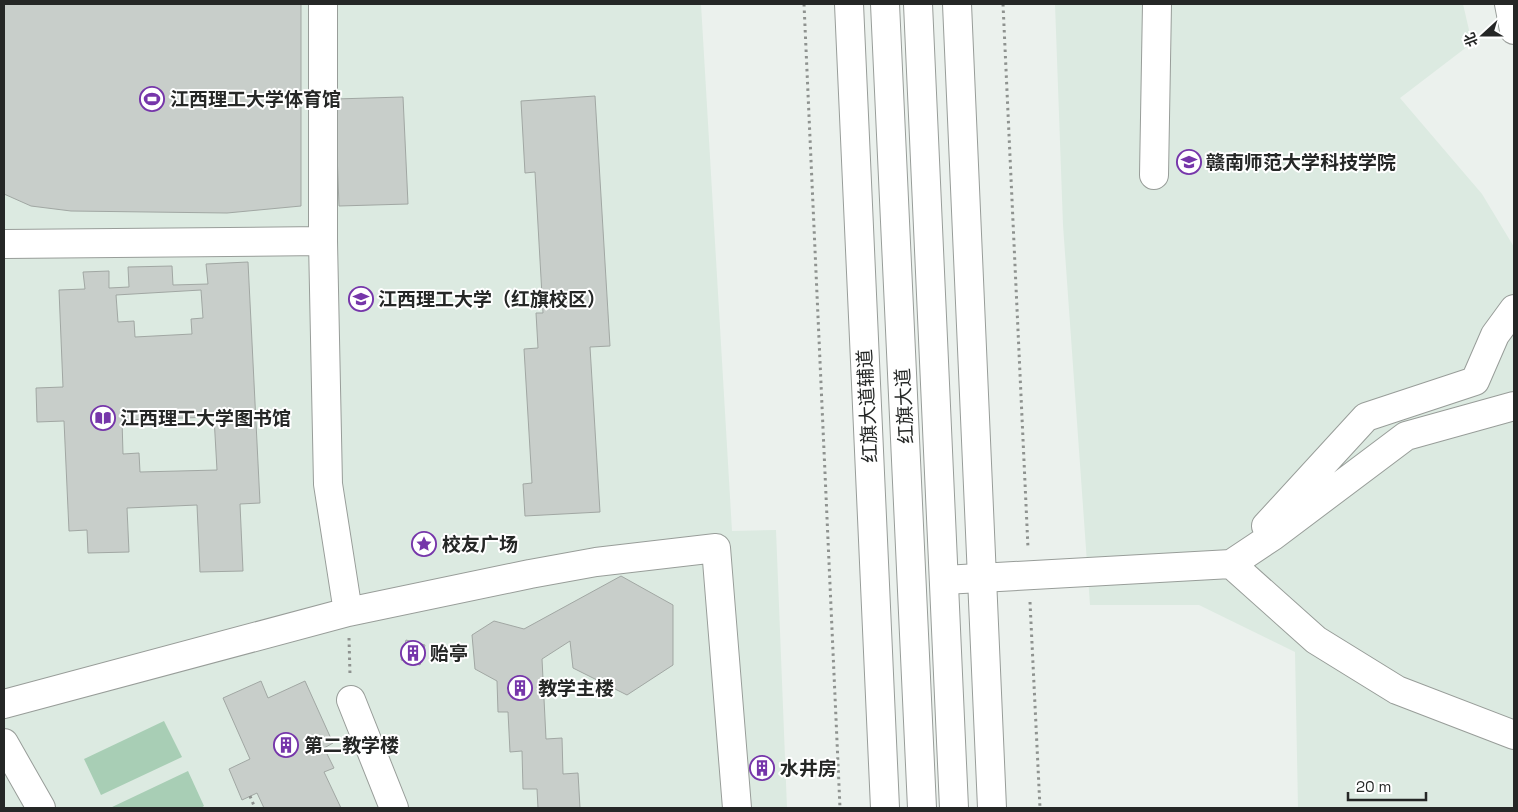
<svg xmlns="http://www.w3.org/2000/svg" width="1518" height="812" viewBox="0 0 1518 812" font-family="'Space Grotesk','Noto Sans SC',sans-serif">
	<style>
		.built { fill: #dceae1 }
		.green { fill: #a8ceb5 }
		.building { fill: #c8ceca; stroke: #a1a7a3; fill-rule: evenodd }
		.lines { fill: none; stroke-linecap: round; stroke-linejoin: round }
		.minor-casing { stroke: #989d99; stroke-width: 30 }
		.major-casing { stroke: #989d99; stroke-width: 30 }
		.path { stroke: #8e928f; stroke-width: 3; stroke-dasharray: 2.5 4; stroke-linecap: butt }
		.minor { stroke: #fff; stroke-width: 28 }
		.major { stroke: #fff; stroke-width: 28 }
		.labels { text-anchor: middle; stroke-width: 4; stroke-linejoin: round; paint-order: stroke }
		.poi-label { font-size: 19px; font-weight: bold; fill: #252726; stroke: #fff; text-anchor: start }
		.street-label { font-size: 19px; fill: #252726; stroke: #fff }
	</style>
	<rect width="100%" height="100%" fill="#ebf1ed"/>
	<path class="built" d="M4 4H701L732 531 776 530 787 808H4Z
		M1055 4H1463L1472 43 1400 98 1482 194 1514 247V808H1298L1295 652 1199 605H1090L1063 225Z"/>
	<path class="green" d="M164 721 182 757 101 795 84 759Z
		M188 771 204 806 201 808H110Z"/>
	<path class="building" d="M4 4H301V206L227 213 71 211 31 206 4 194Z
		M595 96 610 346 590 347 600 512 525 516 523 484 532 483 524 349 538 348 536 313H543L535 172 525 173 521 101Z
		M403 97 408 204 339 206 335 99Z
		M248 262 260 503 240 504 243 571 200 572 197 505 127 508 129 552 88 553 87 530 69 531 64 421 37 422 36 388 63 387 59 290 85 289 83 272 109 271V288L129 287 128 267 172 266 173 285 208 284 206 264ZM201 290 203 318 191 319 192 334 135 337 134 321 118 322 116 295ZM214 417 217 470 140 472 139 453 123 454 122 420Z
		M621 576 673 605V665L627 695 573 668 570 641 542 659 546 739 562 738 563 774 578 773 580 808H591H538L537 789H523L522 751 510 752 508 712H498L497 681 475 669 472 635 494 621 524 629Z
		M406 640 425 645 420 665 401 660Z
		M261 681 268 698 305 681 333 743 324 748 334 768 324 772 341 808H264L257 793 242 800 229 769 250 759 223 698Z
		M753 767a9 9 0 1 1 18 0a9 9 0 1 1-18 0Z"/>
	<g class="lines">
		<defs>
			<path id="minor" d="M323 4V241L328 484 348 612
				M1509 4 1514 30
				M1154 175 1157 4
				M4 244 323 241
				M1266 526 1366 417 1475 381 1495 335 1514 309
				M1231 564 1316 640 1397 690 1514 735
				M944 580 1231 564 1273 536 1406 436 1514 406
				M351 700 394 808
				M4 704 348 612 530 574 596 562 716 548 737 808
				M4 743 41 808"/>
			<path id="major" d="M849 4 885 808
				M885 4 922 808
				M918 4 954 808
				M957 4 992 808"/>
		</defs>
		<use href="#minor" class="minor-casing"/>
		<use href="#major" class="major-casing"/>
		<path class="path" d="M804 4 840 808
			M1003 4 1028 548
			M1030 602 1040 808
			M349 638 350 675
			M250 796 255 808"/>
		<use href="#minor" class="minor"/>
		<use href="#major" class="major"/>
	</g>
	<defs>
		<symbol id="stadium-ring" viewBox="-11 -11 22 22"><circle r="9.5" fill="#fff" stroke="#7636aa" stroke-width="1.5"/><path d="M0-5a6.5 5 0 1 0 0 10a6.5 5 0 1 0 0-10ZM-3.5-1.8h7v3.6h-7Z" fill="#7636aa"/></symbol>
		<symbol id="university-ring" viewBox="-11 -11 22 22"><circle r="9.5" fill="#fff" stroke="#7636aa" stroke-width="1.5"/><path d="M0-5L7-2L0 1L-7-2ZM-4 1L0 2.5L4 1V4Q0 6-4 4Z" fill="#7636aa"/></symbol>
		<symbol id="library-ring" viewBox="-11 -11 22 22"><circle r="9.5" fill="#fff" stroke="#7636aa" stroke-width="1.5"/><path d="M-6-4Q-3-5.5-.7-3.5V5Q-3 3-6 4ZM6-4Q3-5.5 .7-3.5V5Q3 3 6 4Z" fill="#7636aa"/></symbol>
		<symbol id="sight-ring" viewBox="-11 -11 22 22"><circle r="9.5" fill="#fff" stroke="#7636aa" stroke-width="1.5"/><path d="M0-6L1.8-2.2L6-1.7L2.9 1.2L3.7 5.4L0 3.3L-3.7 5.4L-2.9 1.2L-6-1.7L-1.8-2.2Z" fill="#7636aa"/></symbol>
		<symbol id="building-ring" viewBox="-11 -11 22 22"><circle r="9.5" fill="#fff" stroke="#7636aa" stroke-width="1.5"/><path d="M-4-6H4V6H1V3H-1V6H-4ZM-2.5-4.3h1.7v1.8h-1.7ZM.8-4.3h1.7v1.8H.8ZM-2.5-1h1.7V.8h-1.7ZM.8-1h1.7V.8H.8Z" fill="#7636aa"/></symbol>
	</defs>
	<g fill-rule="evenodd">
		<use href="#stadium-ring" x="138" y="85" width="28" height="28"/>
		<use href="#university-ring" x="1175" y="148" width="28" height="28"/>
		<use href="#university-ring" x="347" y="285" width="28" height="28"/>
		<use href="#library-ring" x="89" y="404" width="28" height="28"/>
		<use href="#sight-ring" x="410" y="530" width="28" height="28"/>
		<use href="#building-ring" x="399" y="639" width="28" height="28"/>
		<use href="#building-ring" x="506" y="674" width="28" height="28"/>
		<use href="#building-ring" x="272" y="731" width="28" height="28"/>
		<use href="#building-ring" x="748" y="754" width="28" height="28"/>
	</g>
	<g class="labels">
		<g class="poi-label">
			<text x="170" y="106">江西理工大学体育馆</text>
			<text x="1206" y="169">赣南师范大学科技学院</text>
			<text x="378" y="306">江西理工大学（红旗校区）</text>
			<text x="120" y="425">江西理工大学图书馆</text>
			<text x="442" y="551">校友广场</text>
			<text x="430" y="660">贻亭</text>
			<text x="538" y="695">教学主楼</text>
			<text x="304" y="752">第二教学楼</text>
			<text x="780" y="775">水井房</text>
		</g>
		<g class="street-label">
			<text transform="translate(867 406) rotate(-93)" y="7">红旗大道辅道</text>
			<text transform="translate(904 406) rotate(-93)" y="7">红旗大道</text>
		</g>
	</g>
	<rect width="1518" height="812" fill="none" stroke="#252726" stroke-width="10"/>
	<g transform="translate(1483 35) rotate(249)" stroke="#ffffff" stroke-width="4" paint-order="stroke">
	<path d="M0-4L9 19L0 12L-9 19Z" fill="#252726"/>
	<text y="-8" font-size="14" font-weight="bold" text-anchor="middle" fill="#252726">北</text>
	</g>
	<path d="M1348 792v8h78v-8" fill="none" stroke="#252726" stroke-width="2.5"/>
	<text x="1356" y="792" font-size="15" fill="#252726" stroke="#ffffff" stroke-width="4" paint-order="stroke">20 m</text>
</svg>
